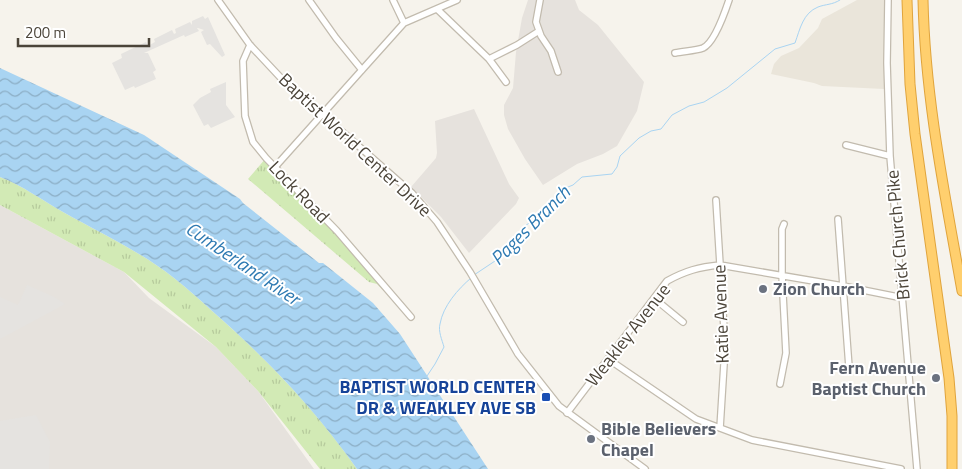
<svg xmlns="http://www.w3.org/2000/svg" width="962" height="469" viewBox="0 0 962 469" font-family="'Titillium Web',sans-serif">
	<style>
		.residential { fill: #eae5da }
		.industrial { fill: #e6e2dd }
		.grass { fill: url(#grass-tufts) }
		.parking { fill: #e5e3e0 }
		.water { fill: url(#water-waves) }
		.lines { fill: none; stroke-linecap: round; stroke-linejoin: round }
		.stream { stroke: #a9d4f2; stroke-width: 1 }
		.minor-casing { stroke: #c2bbae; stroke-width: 8 }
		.highway-casing { stroke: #e0a43c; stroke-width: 11 }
		.minor { stroke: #fff; stroke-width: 5.5 }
		.highway { stroke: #ffcf6e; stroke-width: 9 }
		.worship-dot { fill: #6b7280; stroke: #fff; stroke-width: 2 }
		.transit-dot { fill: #1a4fb4; stroke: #fff; stroke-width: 2 }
		.labels { text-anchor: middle; stroke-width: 4; stroke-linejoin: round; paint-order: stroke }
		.street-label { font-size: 18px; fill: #4b4439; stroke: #fff }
		.worship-label { font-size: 18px; font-weight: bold; fill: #5b616d; stroke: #fff; text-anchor: start }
		.transit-label { font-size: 18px; font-weight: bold; fill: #164399; stroke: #fff; text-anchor: end }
		.water-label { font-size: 19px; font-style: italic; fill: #2e7ab2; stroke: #fff }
	</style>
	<defs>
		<pattern id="grass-tufts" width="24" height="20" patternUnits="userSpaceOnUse" patternTransform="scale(1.25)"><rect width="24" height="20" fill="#d2eab5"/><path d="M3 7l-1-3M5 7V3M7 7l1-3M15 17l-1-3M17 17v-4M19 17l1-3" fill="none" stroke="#b6ca9c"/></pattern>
		<pattern id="water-waves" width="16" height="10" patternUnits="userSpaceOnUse" patternTransform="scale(1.25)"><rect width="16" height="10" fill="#a9d4f2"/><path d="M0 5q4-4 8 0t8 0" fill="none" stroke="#8caec5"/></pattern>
	</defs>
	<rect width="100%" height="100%" fill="#f6f3ec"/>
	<path class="residential" d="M857 0H885L884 89 822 86 814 83 771 74 774 64 781 56 799 48 818 28 822 19Z"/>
	<path class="industrial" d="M528 0H575L579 10 598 25 644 82 637 111 617 146 603 154 577 164 543 185 525 159 508 129 504 115V105L513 88 516 52 522 18Z
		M474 109 509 184 519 198 516 204 469 253 441 217 411 187 436 158 437 153 435 121Z
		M0 205 124 272 149 298 216 347 258 391 314 469H0Z"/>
	<path class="grass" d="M266 158 337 231 388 292 386 293 377 284 369 282 248 179Z
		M0 177C23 186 42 200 63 212 100 233 140 251 174 278 187 288 199 299 211 310 266 358 315 409 357 469H320L258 391 216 347 124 272 0 205Z"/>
	<path class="parking" d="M203 16 205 19 208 17 225 55 222 57 210 44 207 45 201 32 204 30 198 28H197L199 31 185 37 184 35 144 53H148L156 70 153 72 156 79 135 88 134 86 125 90 112 63 122 58 121 54 146 42 148 46 155 42 154 39 172 30 174 34 176 33 175 29 190 22 192 25V21Z
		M226 82V105L235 117 211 128 208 124 204 126 193 105 200 98 211 92 210 89Z
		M27 285 54 297 65 304 0 339V297L18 305Z
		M36 415 50 442 49 469H0V421Z"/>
	<path class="water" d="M0 68 144 135 240 199 243 203 319 263H323L373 303 400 334 488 469H357C314 408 267 359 211 310 199 299 187 288 174 278 140 251 100 233 63 212 42 200 23 186 0 177Z"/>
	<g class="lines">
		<path class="stream" d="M474 275 498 259 508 250 514 240 525 226 550 208 563 189 573 185 582 177 612 174 617 167 620 156 639 138 651 131 661 129 672 115 689 106 704 102 727 88 775 49 795 43C800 29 803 13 818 7 826 4 832 5 840 0
			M427 376 435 364 444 347C442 340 438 331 440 324 443 306 458 289 471 278"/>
		<defs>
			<path id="minor" d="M218 0 250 45 280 77 412 193 437 222 470 272 518 354 559 406 645 469
				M309 0 336 38 362 70
				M393 0 404 23
				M540 0 536 22 541 36 551 51 558 72
				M888 0 887 63 890 156 917 469
				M437 9 489 59 506 82
				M250 45 243 61 245 116 253 142 266 158 337 231 411 317
				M675 53C683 51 695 51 703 48 714 43 725 12 729 0
				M489 59 517 45 539 31
				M846 145 890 156
				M275 167 404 23 457 0
				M716 200 724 329V364L720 428
				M838 219 849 367
				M655 299 683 322
				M608 359 696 419 752 440 901 469
				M780 384 786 353 782 275V229L784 224
				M567 413 667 281C685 271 699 267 720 265L843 286 903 298"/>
			<path id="highway" d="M907 0 910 84 915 134 949 378 952 416V469
				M923 0C925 98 945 195 962 291"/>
		</defs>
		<use href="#minor" class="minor-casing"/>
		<use href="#highway" class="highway-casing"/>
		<use href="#minor" class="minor"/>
		<use href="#highway" class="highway"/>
	</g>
	<g class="worship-dot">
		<circle cx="763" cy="289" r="5"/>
		<circle cx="936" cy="378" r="5"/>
		<circle cx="591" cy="439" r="5"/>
	</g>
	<rect class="transit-dot" x="541" y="392" width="10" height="10" rx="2.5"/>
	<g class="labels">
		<g class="street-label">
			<text transform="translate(355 145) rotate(43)" y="6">Baptist World Center Drive</text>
			<text transform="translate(299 192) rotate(46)" y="6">Lock Road</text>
			<text transform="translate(898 235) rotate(-95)" y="6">Brick Church Pike</text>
			<text transform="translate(721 314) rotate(-92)" y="6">Katie Avenue</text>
			<text transform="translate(628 335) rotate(-52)" y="6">Weakley Avenue</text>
		</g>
		<g class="worship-label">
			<text x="773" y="295">Zion Church</text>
			<text x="926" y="374" text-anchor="end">Fern Avenue<tspan x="926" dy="21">Baptist Church</tspan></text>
			<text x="601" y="435">Bible Believers<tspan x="601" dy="21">Chapel</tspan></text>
		</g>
		<g class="transit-label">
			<text x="536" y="393">BAPTIST WORLD CENTER<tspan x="536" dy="21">DR &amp; WEAKLEY AVE SB</tspan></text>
		</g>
		<g class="water-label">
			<text transform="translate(530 225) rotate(-45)" y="7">Pages Branch</text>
			<text transform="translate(243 263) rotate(34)" y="7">Cumberland River</text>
		</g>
	</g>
	<path d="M18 38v8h131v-8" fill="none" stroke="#4b4439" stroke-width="2.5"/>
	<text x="25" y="38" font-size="15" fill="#4b4439" stroke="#ffffff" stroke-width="4" paint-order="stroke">200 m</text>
</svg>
